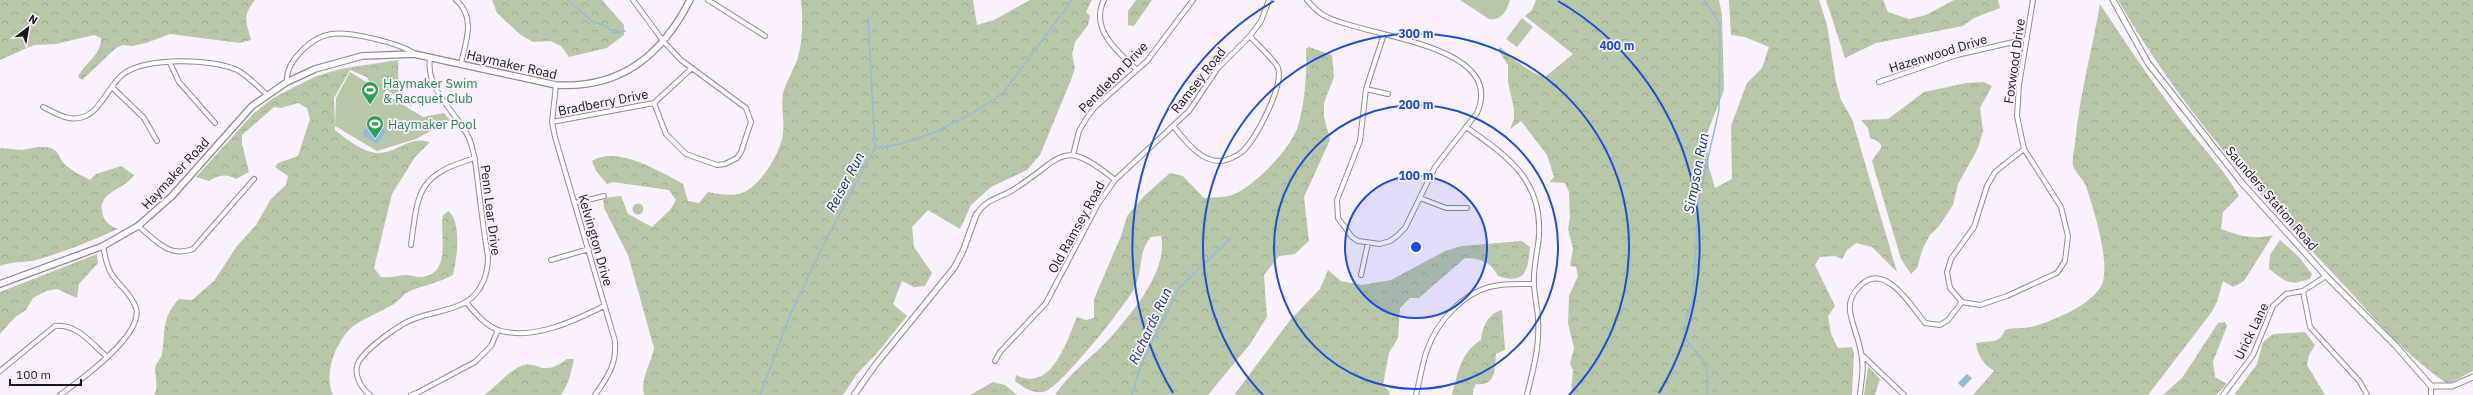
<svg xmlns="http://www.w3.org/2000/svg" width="2473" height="395" viewBox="0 0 2473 395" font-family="'IBM Plex Sans',sans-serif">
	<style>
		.forest { fill: url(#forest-crowns) }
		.pitch { fill: #b8c7a8 }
		.water { fill: #93badd }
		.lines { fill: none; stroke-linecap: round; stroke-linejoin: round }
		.stream { stroke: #93badd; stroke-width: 1.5 }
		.minor-casing { stroke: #938995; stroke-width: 6 }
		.tertiary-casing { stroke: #938995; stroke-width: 7 }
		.secondary-casing { stroke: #938995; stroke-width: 8 }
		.minor { stroke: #fff; stroke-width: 4 }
		.tertiary { stroke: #fff; stroke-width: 5 }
		.secondary { stroke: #fff; stroke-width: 5.5 }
		.ring { fill: none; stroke: #1d4ed8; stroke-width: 2 }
		.labels { text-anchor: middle; stroke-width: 3.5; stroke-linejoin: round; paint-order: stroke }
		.street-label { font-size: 13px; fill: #1a171b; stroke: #fbf1fe }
		.leisure-label { font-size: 13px; fill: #27864d; stroke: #fbf1fe; text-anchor: start }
		.water-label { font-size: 14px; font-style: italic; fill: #093759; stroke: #fbf1fe }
		.centre { fill: #1d4ed8; stroke: #fbf1fe; stroke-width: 2 }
		.ring-label { font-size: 12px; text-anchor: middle; font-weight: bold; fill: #1d4ed8; stroke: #fbf1fe; stroke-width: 3.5; stroke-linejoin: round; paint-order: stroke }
	</style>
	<defs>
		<pattern id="forest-crowns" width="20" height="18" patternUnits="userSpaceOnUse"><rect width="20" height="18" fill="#b8c7a8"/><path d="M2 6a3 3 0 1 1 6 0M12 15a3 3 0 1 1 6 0" fill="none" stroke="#9eaa90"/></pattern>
	</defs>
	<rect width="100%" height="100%" fill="#fbf1fe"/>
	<path class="forest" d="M0 0H255C242 17 246 20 251 40L240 43 170 34 146 43 132 46 123 45 116 48 82 80 78 77C85 62 101 56 101 38L94 35 56 44 34 45 0 60Z
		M492 0H602L624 25V35L607 48 569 57 561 46 550 41 533 42 521 35 497 13Z
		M801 0H973L977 25 994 20 1030 0H1092L1086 12 1090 16 1088 25 1075 42 1072 54 1075 68 1071 80 1040 155 1027 170 991 187 971 205 960 229 928 210 912 227 914 247 932 273 925 286 914 287 902 281 893 304 907 316 878 352 857 374 843 395H644C640 378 651 364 654 348L628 255 604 208 603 198 621 196 628 214 652 227 670 210 676 200 669 190 613 182 607 184 596 171 592 161C616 145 661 172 683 184L688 201 699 203 708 192C717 194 728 196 738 194 757 191 778 157 782 139 786 124 780 109 783 94 786 81 794 70 798 57 803 39 803 19 801 0Z
		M1136 0H1152L1134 26 1128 25V11Z
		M1536 0H1719L1722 15 1724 90 1706 136 1709 168 1715 188 1732 179 1731 126 1747 83 1762 68 1769 47 1745 37 1731 35 1729 0H1819L1827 25 1836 82 1841 100 1852 119 1897 272 1872 247 1856 243 1847 250 1842 259 1835 256 1820 257 1815 265 1835 306 1828 316 1831 334 1838 348 1852 347 1854 353 1852 395H1571L1573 370 1570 364 1574 348 1568 323 1569 296 1578 276 1576 267 1570 266 1573 249 1568 229 1570 218 1569 192 1565 183 1550 182 1554 177 1547 155 1521 121 1510 129 1514 119V109L1508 82V65L1498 50 1500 47C1512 58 1529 73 1545 77L1573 54 1525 16 1532 10Z
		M1826 0H1883L1888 12 1909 19 1926 15 1954 0H1998L2000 8 1974 18 1963 26 1876 43 1845 58Z
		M2118 0H2473V371L2448 384C2408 358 2375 319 2343 284 2260 197 2178 105 2118 0Z
		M2100 4C2128 47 2157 89 2188 129 2206 151 2225 171 2239 196L2223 212 2221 229C2240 236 2253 240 2273 235L2244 281 2233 287 2223 281 2217 302 2211 313 2148 395H1973L1994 371C1983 363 1978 357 1976 343 1990 340 1999 345 2005 330 2014 327 2022 329 2031 327 2051 322 2098 303 2103 281 2109 258 2094 211 2087 189 2085 180 2075 174 2073 165 2072 160 2074 150 2075 144 2079 97 2092 51 2100 4Z
		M1309 47 1332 55 1334 77 1324 103V117L1330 140 1304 197 1309 241 1295 254 1279 256 1264 275 1267 317 1250 344 1208 395H1055C1069 373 1093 357 1111 337 1132 313 1169 269 1161 236L1151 237C1138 253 1143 267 1136 285 1129 302 1060 387 1046 391 1034 395 1024 388 1015 381L1016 375C1051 393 1066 343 1077 317L1086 320 1094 318V299L1121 236 1127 216 1144 196 1170 173 1183 176 1204 198C1213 197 1226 198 1234 194 1255 186 1292 147 1298 126 1305 102 1307 74 1306 49Z
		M398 60C399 71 396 84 403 94 406 99 410 101 412 107L387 90 379 98 367 77 350 70 334 98 335 130C345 138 363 153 378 153 397 153 409 135 430 142L415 157 392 194 374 268 381 277C390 278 396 276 405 275 410 275 416 277 421 277 453 274 439 234 443 215L449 211C462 225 457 257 453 275 439 283 423 285 408 292 403 295 399 300 394 304 382 311 356 322 349 330 334 346 324 374 333 395H154C159 387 155 377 155 368 156 362 161 359 162 354 166 330 161 318 179 299L192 300 214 281 237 246 256 225 271 199 286 185 288 176 275 167 278 163 298 156 310 119 307 108 298 103 281 108 274 107 242 135V144L249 172 236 179C226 173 218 175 209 181L196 177 253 114 273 98 314 77 340 69Z
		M1984 82 1992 86 1980 108 1983 131 1978 148 1958 184 1953 205 1939 226 1930 235 1923 248 1917 268 1911 274 1901 259 1872 161C1878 150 1890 145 1870 138L1868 128 1861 120 1888 119 1924 92 1966 83Z
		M38 147C64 146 55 158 68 167 74 172 83 176 90 180L96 174 121 166 134 175C126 189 98 192 102 211 103 221 109 225 118 229 91 241 65 252 36 260 24 263 12 261 0 266V148L22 150Z
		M2280 240 2299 257 2312 274 2310 279C2289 286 2286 282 2269 269L2270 255Z
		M1522 241 1530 247C1528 270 1526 285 1498 276 1491 262 1480 258 1465 258L1419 298H1410L1400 308 1398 338 1389 353 1383 385 1390 392 1389 395H1234L1291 319 1320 289 1328 270 1341 281 1362 285 1391 280 1445 251 1462 246Z
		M97 254 98 263 79 284 77 298 57 289 46 291 33 298 26 310 14 318 0 334V292Z
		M1502 310 1505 350 1496 354C1495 368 1496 387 1476 384L1473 390V395H1452C1458 373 1460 353 1481 340 1482 328 1488 313 1502 310Z
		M2225 322 2227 326 2213 362 2215 377 2227 384 2216 395H2163L2182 378 2218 323Z
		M2305 332 2315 345 2309 355 2307 365 2325 395H2234L2257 364 2263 342 2273 334Z
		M567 359H574C571 373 569 383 561 395H484C496 387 508 371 521 366 539 359 540 379 567 359Z
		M1868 366 1880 379 1875 395H1864Z
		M993 382 1005 385 1017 395H970Z"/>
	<path class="pitch" d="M1460 0H1510C1507 11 1501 21 1489 19Z
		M1522 18 1533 27 1517 47 1506 39Z
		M350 72 423 117 444 113 450 120 416 139 377 151 335 126 336 98Z
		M632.5 209a5.5 5.5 0 1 1 11 0a5.5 5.5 0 1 1-11 0Z"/>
	<path class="water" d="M368 125 377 132 381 127 386 131 377 144 362 134Z
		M1967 374 1972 378 1963 388 1958 383Z"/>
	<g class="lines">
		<path class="stream" d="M568 0 593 22 606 26 614 33 625 31
			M1704 0 1720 24 1719 110 1698 202 1693 299C1691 309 1682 324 1684 334 1686 345 1697 350 1702 359 1709 369 1708 383 1707 395
			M875 148C919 144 969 118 1004 92L1072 0
			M760 395 791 313 826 240 875 148 868 18
			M1132 395 1141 365 1179 288 1231 238"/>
		<defs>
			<path id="minor" d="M456 0C476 17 466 42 461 63
				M633 0 664 42 681 60 746 108 751 122 741 152 737 158 725 164 717 165 686 154 666 134 654 103
				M708 0 765 36
				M1104 0C1089 29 1119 53 1137 70
				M1307 0C1312 6 1318 12 1325 16 1362 37 1508 43 1477 113L1435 167 1405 228 1397 236 1390 241 1380 244 1358 241 1352 237 1338 218 1337 200 1360 141 1366 89 1384 34
				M170 63 179 82 215 123
				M287 82C285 62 311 37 331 34 350 31 398 43 414 53
				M1879 82 1957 55 2027 39
				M556 85 552 122 555 137 615 341C617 363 608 377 595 395
				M112 87 144 118 157 141
				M1366 89 1388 94
				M43 107C56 113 68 122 83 117 101 111 108 87 122 75 144 57 211 58 237 70 248 76 258 86 267 95
				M552 122 654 103 692 68
				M1173 126C1185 140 1200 162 1221 161 1229 160 1237 156 1243 151 1256 138 1284 86 1278 68 1275 60 1256 44 1250 36
				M1466 127C1507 156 1542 179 1539 235 1538 251 1533 267 1534 283 1534 296 1538 308 1538 320 1540 346 1533 370 1527 395
				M2024 149 1995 172 1987 186 1974 227 1951 259 1947 272 1950 288 1962 302 1980 305 2007 296 2057 273 2065 261 2068 236 2061 207 2024 149 2017 116 2019 85 2033 0
				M1073 155 1079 131 1086 119 1095 107 1147 61 1193 0
				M1420 198 1446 208H1467
				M575 203 604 196
				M976 215C986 198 1002 198 1016 188 1064 157 1062 137 1115 180
				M138 226C157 241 168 258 193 249L254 179
				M411 245C418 190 418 175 475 158
				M551 260 589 249
				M1361 275 1368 243
				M2303 291 2310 327 2360 382 2367 395
				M466 302C475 313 485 325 498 330 533 341 574 321 604 306
				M1862 355 1904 395
				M995 361 1000 352 1046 303 1098 204 1115 180 1189 111 1218 68 1250 36 1261 21 1269 0
				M0 371 55 326C78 324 91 343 107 357
				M60 395C79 381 144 335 136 308 132 294 118 285 111 273 106 265 105 255 103 246
				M370 395C361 388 352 373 359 361 367 348 395 328 409 321 425 313 452 311 466 302 482 292 488 274 488 257 484 233 481 208 478 184 476 169 475 152 469 138 456 111 425 90 430 58
				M411 395 417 393 475 362 491 346 498 330
				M1416 395C1420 380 1422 364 1427 350 1437 322 1463 292 1494 286 1506 283 1520 284 1534 284
				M1860 395C1861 381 1865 367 1861 353 1859 339 1852 325 1850 311 1849 302 1853 293 1859 287 1884 259 1912 307 1925 323L1940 325 1948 320 1962 302
				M2223 395 2253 355 2273 306 2286 294 2303 291 2326 276
				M2431 395V386"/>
			<path id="tertiary" d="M2113 0 2148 63 2242 183 2326 276 2395 345 2431 386H2452L2473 377
				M854 395 876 364 954 268 963 251 976 215"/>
			<path id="secondary" d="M0 284 103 246 138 226 172 196 252 106 287 82 315 69 362 56 414 54 556 85C621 89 662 55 690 0"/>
		</defs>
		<use href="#minor" class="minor-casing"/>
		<use href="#tertiary" class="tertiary-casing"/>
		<use href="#secondary" class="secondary-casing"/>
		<use href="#minor" class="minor"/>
		<use href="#tertiary" class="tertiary"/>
		<use href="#secondary" class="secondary"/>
	</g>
	<circle cx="1416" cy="247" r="71" fill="#1d4ed8" fill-opacity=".12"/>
	<g class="ring">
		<circle cx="1416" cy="247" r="71"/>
		<circle cx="1416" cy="247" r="142"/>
		<path d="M1263 395A213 213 0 1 1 1569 395"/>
		<path d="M1173 393A284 284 0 0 1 1274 1M1558 1A284 284 0 0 1 1659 393"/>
	</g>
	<defs>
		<symbol id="stadium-pin" viewBox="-11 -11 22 30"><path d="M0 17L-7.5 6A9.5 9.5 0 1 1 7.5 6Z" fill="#2e9e5b" stroke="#fbf1fe"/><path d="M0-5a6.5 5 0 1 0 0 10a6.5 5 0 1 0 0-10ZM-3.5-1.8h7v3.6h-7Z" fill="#fff"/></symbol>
	</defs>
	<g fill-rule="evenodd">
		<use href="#stadium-pin" x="360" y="80" width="20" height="27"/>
		<use href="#stadium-pin" x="365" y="114" width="20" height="27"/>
	</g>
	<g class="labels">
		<g class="street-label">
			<text transform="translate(1938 53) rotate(-17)" y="5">Hazenwood Drive</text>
			<text transform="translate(2014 61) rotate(-82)" y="5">Foxwood Drive</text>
			<text transform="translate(512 64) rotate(13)" y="5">Haymaker Road</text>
			<text transform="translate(1113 77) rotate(-46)" y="5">Pendleton Drive</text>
			<text transform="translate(1198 80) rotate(-52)" y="5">Ramsey Road</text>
			<text transform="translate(603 102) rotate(-11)" y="5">Bradberry Drive</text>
			<text transform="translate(175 173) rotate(-47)" y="5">Haymaker Road</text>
			<text transform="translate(2272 198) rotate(49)" y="5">Saunders Station Road</text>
			<text transform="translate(491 210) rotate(83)" y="5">Penn Lear Drive</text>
			<text transform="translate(1076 227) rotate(-61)" y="5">Old Ramsey Road</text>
			<text transform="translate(596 240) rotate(74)" y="5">Kelvington Drive</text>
			<text transform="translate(2251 331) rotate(-64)" y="5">Urick Lane</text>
		</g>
		<g class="leisure-label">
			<text x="383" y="88">Haymaker Swim<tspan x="383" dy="15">&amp; Racquet Club</tspan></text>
			<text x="388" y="129">Haymaker Pool</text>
		</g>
		<g class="water-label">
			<text transform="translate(1696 173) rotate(-79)" y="5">Simpson Run</text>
			<text transform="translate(845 182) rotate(-62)" y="5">Reiser Run</text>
			<text transform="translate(1150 326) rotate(-65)" y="5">Richards Run</text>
		</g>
	</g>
	<circle cx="1416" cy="247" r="6" class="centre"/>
	<g class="ring-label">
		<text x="1416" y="38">300 m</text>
		<text x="1617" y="50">400 m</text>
		<text x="1416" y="109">200 m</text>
		<text x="1416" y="180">100 m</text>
	</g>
	<g transform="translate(28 28) rotate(31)" stroke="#fbf1fe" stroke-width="3" paint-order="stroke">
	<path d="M0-3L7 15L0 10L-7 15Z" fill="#1a171b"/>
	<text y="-6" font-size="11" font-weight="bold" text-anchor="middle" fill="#1a171b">N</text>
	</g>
	<path d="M10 379v6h71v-6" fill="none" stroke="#1a171b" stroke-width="2"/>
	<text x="16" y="379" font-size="12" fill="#1a171b" stroke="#fbf1fe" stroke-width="3" paint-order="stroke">100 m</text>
</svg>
